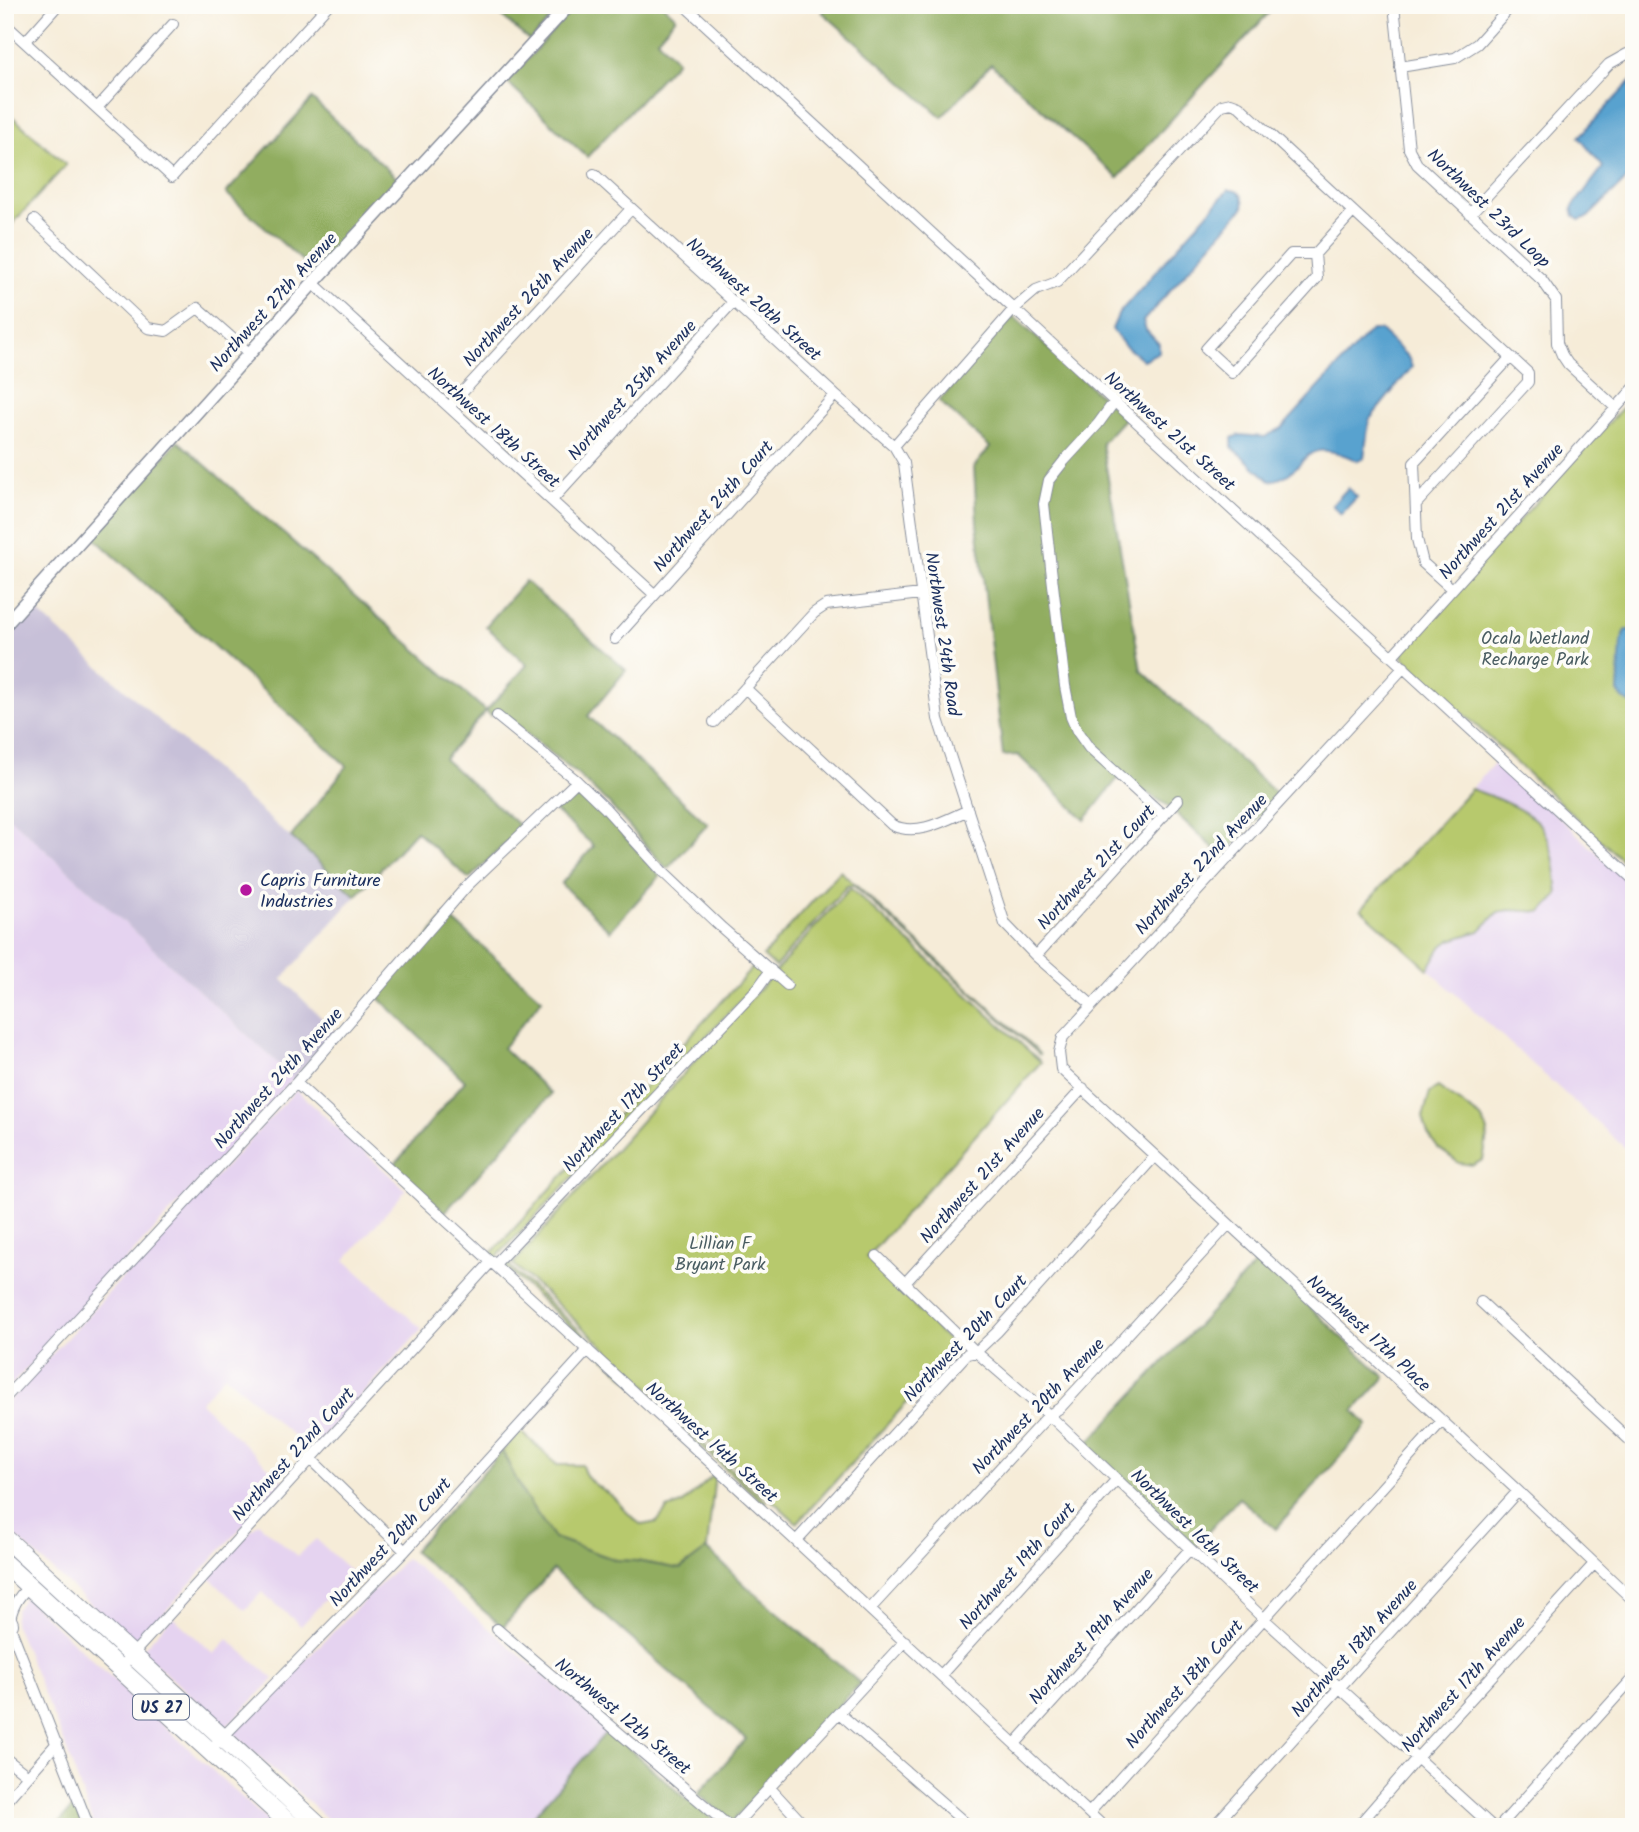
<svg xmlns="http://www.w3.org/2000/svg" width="1639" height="1832" viewBox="0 0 1639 1832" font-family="Kalam,sans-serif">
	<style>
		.built { fill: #e5d3f0 }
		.industrial { fill: #c7c0d8 }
		.green { fill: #b7c96d; stroke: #697c66; stroke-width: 2 }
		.forest { fill: #91ad60; stroke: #566e5f; stroke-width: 2 }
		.water { fill: #58a2cf; stroke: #3a6896; stroke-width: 2 }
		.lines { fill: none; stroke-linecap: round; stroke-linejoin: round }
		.street-casing { stroke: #888e9b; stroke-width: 12 }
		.secondary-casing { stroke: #888e9b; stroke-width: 15 }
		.highway-casing { stroke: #888e9b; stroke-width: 20 }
		.street { stroke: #fff; stroke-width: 10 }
		.secondary { stroke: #fff; stroke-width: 12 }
		.highway { stroke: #fff; stroke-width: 18 }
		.poi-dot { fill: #b5179e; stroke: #fdfcf7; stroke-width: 2.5 }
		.labels { text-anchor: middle; stroke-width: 7; stroke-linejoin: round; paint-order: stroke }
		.shield { fill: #fdfcf7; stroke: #5f6c8c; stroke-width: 2 }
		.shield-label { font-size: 16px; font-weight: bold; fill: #1b2f5e }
		.street-label { font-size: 18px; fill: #1b2f5e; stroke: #fdfcf7 }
		.park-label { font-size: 18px; fill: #4a5d62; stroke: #fdfcf7 }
		.poi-label { font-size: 18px; fill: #1b2f5e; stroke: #fdfcf7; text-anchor: start }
	</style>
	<rect width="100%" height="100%" fill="#fdfcf7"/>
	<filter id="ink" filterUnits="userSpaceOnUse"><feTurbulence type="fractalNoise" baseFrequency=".0143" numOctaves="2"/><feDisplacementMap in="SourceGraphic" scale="14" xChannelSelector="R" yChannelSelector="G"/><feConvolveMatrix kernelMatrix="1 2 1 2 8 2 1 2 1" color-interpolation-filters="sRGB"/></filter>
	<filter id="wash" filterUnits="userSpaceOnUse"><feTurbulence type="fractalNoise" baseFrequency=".00686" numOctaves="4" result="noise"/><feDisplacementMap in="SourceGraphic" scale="28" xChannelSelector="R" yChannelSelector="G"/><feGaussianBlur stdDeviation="1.57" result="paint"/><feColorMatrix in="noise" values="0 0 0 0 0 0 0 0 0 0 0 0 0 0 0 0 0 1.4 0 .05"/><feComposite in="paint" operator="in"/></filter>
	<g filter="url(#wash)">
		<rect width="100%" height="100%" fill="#f6ecd8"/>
		<path class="built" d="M1497 760 1634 887V1156L1428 969 1441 947 1451 940 1479 931 1498 912 1510 910 1530 913 1501 800 1471 789Z
			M5 813 294 1078 5 1392Z
			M296 1090 406 1190 345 1260 422 1329 310 1451 225 1375 200 1402 283 1481 135 1645 5 1527V1405Z
			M258 1523 297 1556 316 1539 351 1571 301 1626 262 1592 245 1610 209 1578 173 1617 214 1654 228 1639 274 1679 226 1727 141 1651Z
			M406 1558 608 1730 524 1827H336L233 1733Z
			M24 1597 274 1827H94L64 1742 14 1623 16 1610Z"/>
		<path class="industrial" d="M30 605 356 896 282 979 335 1031 294 1078 5 813V632Z"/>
		<path class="green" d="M5 110 66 165 5 232Z
			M1634 395V871L1405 660 1402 653 1406 644Z
			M1471 789C1489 795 1529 810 1540 825 1554 845 1556 872 1558 895L1542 912 1510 910 1498 912 1479 931 1451 940 1441 947 1428 969 1361 909Z
			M840 871 1033 1047 1040 1055 853 885 847 886 775 967 763 956Z
			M850 888 1041 1062 867 1257 956 1349 797 1523 513 1264Z
			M756 964 765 971 755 985 496 1258 491 1254Z
			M1438 1087 1481 1118 1488 1131 1483 1160 1473 1165 1459 1163 1438 1148 1428 1134 1423 1117 1430 1092Z
			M568 1196 510 1261V1267L766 1501 764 1504 502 1264Z
			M521 1431 557 1465H582C586 1485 605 1488 617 1501 625 1510 631 1518 642 1525L657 1522 667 1509 682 1504 715 1474 707 1549 680 1569 636 1561 616 1560 554 1538 524 1495 502 1451Z"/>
		<path class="forest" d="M489 5H549L557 12 530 41Z
			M576 5H663L676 17 657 39 677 61 587 157 507 82Z
			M828 5H1276L1118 178 991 64 942 117 822 12Z
			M312 99 401 182 316 273 226 193Z
			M1013 316 1125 418 1102 443 1141 670 1278 795 1223 857 1167 805 1119 777 1085 820 1018 755 1003 756 977 523 974 467 990 447 939 401Z
			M178 441 486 711 527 665 486 626 525 581 626 670 588 716 708 824 667 869 609 804 578 775 497 710 491 716 486 711 444 759 522 828 469 879 416 831 356 896 291 837 347 766 92 536Z
			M576 788 602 811 660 876 610 931 561 884 594 846 554 810Z
			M447 915 542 999 503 1048 551 1094 445 1212 394 1165 465 1081 377 996Z
			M1259 1260 1385 1377 1354 1411 1368 1425 1276 1529 1239 1498 1195 1546 1087 1444Z
			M502 1451 524 1495 554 1538 616 1560 636 1561 680 1569 707 1549 745 1585 860 1683 732 1822 698 1794 746 1739 553 1570 503 1627 413 1551Z
			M608 1730 690 1802 692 1801 722 1827H674L670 1823 667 1827H524Z
			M75 1805 83 1827H55Z"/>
		<path class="water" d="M1634 78V172L1588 217 1579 220 1574 216 1572 208 1603 167 1579 137Z
			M1228 190C1240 189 1245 197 1243 208L1143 321 1146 330 1159 344V352L1143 360 1124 345 1112 329 1119 313Z
			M1371 330H1380L1408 357 1412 367 1369 420 1364 458 1358 461C1295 431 1312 474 1270 481L1232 447V438L1239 435 1265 437 1282 428Z
			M1348 488 1357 497 1341 514 1332 505Z
			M1626 630H1634V705L1624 700 1618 692 1621 642Z"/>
	</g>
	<g filter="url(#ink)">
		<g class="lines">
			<defs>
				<path id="street" d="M684 5 1634 880
					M1394 5 1409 149 1417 164 1542 280 1556 300 1557 343 1562 355 1568 364 1616 408
					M5 24 172 177 328 5
					M25 42 58 5
					M1400 67 1455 58 1477 44 1512 5
					M97 108 173 24
					M594 174 835 395 894 446
					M1470 214 1609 64 1627 54H1634
					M34 220 148 328 166 331 198 308 250 354
					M1315 254 1317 278 1232 373 1206 349 1291 254H1315L1353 212
					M313 283 654 594
					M1114 402 1098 424 1064 461 1049 480 1044 504 1051 568 1065 686 1071 717 1077 731 1089 748 1164 816
					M449 407 631 209
					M552 500 734 301
					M1452 589 1423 563 1417 539 1414 463 1510 358
					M615 639 835 395
					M1392 656 1634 388
					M1404 667 1063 1037 1059 1052 1061 1069 1518 1491 1634 1601
					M745 688 892 825C917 837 944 821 968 810
					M497 716 577 781 605 808 662 871 722 928 787 985
					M714 722 814 613 826 605 921 594
					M1036 956 1178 800
					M1092 1005 1036 956 1005 924 938 719 904 463 894 446 1014 309 1036 290 1057 282 1222 105 1231 103 1239 106 1528 373V382L1416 504
					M296 1083 796 1541 1104 1827
					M877 1256 976 1352 1049 1415 1264 1619 1493 1827
					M495 1264 758 988 771 970
					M905 1283 1083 1088
					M1481 1302 1634 1444
					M5 1398 296 1083 467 886 577 781
					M310 1458 405 1551
					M796 1541 967 1354 976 1352 997 1332 1155 1156
					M29 1586C17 1598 12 1607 9 1624L89 1827
					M870 1609 1049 1415 1060 1408 1228 1225
					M497 1629 730 1827
					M119 1669 492 1261
					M941 1675 1117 1479
					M839 1713 970 1827
					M1015 1744 1190 1549
					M209 1751 405 1551 588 1350
					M5 1758 28 1776
					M769 1787 806 1827
					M5 1802 57 1743
					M1089 1813 1442 1421
					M733 1827 905 1641
					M1213 1827 1518 1491
					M1357 1827 1417 1758 1594 1564
					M1499 1827 1634 1677"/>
				<path id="secondary" d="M5 625 313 283 569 5"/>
				<path id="highway" d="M5 1538 320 1827
					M5 1564 293 1827
					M5 1615 9 1624"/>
			</defs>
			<use href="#street" class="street-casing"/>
			<use href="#secondary" class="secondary-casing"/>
			<use href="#highway" class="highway-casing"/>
			<use href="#street" class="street"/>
			<use href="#secondary" class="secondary"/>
			<use href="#highway" class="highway"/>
		</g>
	</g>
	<circle class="poi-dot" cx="246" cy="890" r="7"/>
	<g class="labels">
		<rect class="shield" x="133" y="1694.5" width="56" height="25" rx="5"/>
		<g class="shield-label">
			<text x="161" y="1713">US 27</text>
		</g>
		<g class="street-label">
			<text transform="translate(1489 208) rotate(44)" y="6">Northwest 23rd Loop</text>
			<text transform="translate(528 297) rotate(-47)" y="6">Northwest 26th Avenue</text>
			<text transform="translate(754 299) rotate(42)" y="6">Northwest 20th Street</text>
			<text transform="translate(273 302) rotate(-48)" y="6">Northwest 27th Avenue</text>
			<text transform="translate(632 390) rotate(-48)" y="6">Northwest 25th Avenue</text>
			<text transform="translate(494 427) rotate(42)" y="6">Northwest 18th Street</text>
			<text transform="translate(1170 431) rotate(42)" y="6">Northwest 21st Street</text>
			<text transform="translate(713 506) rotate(-48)" y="6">Northwest 24th Court</text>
			<text transform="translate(1501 511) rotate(-48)" y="6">Northwest 21st Avenue</text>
			<text transform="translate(943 634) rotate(82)" y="6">Northwest 24th Road</text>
			<text transform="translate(1201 864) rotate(-47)" y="6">Northwest 22nd Avenue</text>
			<text transform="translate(1096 867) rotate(-47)" y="6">Northwest 21st Court</text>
			<text transform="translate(278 1078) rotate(-48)" y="6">Northwest 24th Avenue</text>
			<text transform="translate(623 1107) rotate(-47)" y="6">Northwest 17th Street</text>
			<text transform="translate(982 1175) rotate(-48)" y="6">Northwest 21st Avenue</text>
			<text transform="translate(1369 1333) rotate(43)" y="6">Northwest 17th Place</text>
			<text transform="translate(965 1338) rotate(-46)" y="6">Northwest 20th Court</text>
			<text transform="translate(1038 1406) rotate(-46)" y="6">Northwest 20th Avenue</text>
			<text transform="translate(712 1442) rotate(42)" y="6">Northwest 14th Street</text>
			<text transform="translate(293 1454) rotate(-48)" y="6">Northwest 22nd Court</text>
			<text transform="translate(1195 1531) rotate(44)" y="6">Northwest 16th Street</text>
			<text transform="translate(390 1542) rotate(-47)" y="6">Northwest 20th Court</text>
			<text transform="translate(1017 1566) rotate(-48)" y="6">Northwest 19th Court</text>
			<text transform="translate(1091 1636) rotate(-48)" y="6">Northwest 19th Avenue</text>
			<text transform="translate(1354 1648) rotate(-48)" y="6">Northwest 18th Avenue</text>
			<text transform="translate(1184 1684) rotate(-48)" y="6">Northwest 18th Court</text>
			<text transform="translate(1463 1684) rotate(-48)" y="6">Northwest 17th Avenue</text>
			<text transform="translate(623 1716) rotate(40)" y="6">Northwest 12th Street</text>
		</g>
		<g class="park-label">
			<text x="1535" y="644">Ocala Wetland<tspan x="1535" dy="21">Recharge Park</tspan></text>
			<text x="720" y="1249">Lillian F<tspan x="720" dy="21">Bryant Park</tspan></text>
		</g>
		<g class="poi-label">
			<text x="260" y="886">Capris Furniture<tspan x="260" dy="21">Industries</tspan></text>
		</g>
	</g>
	<rect width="1639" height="1832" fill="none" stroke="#fdfcf7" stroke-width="28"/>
</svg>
